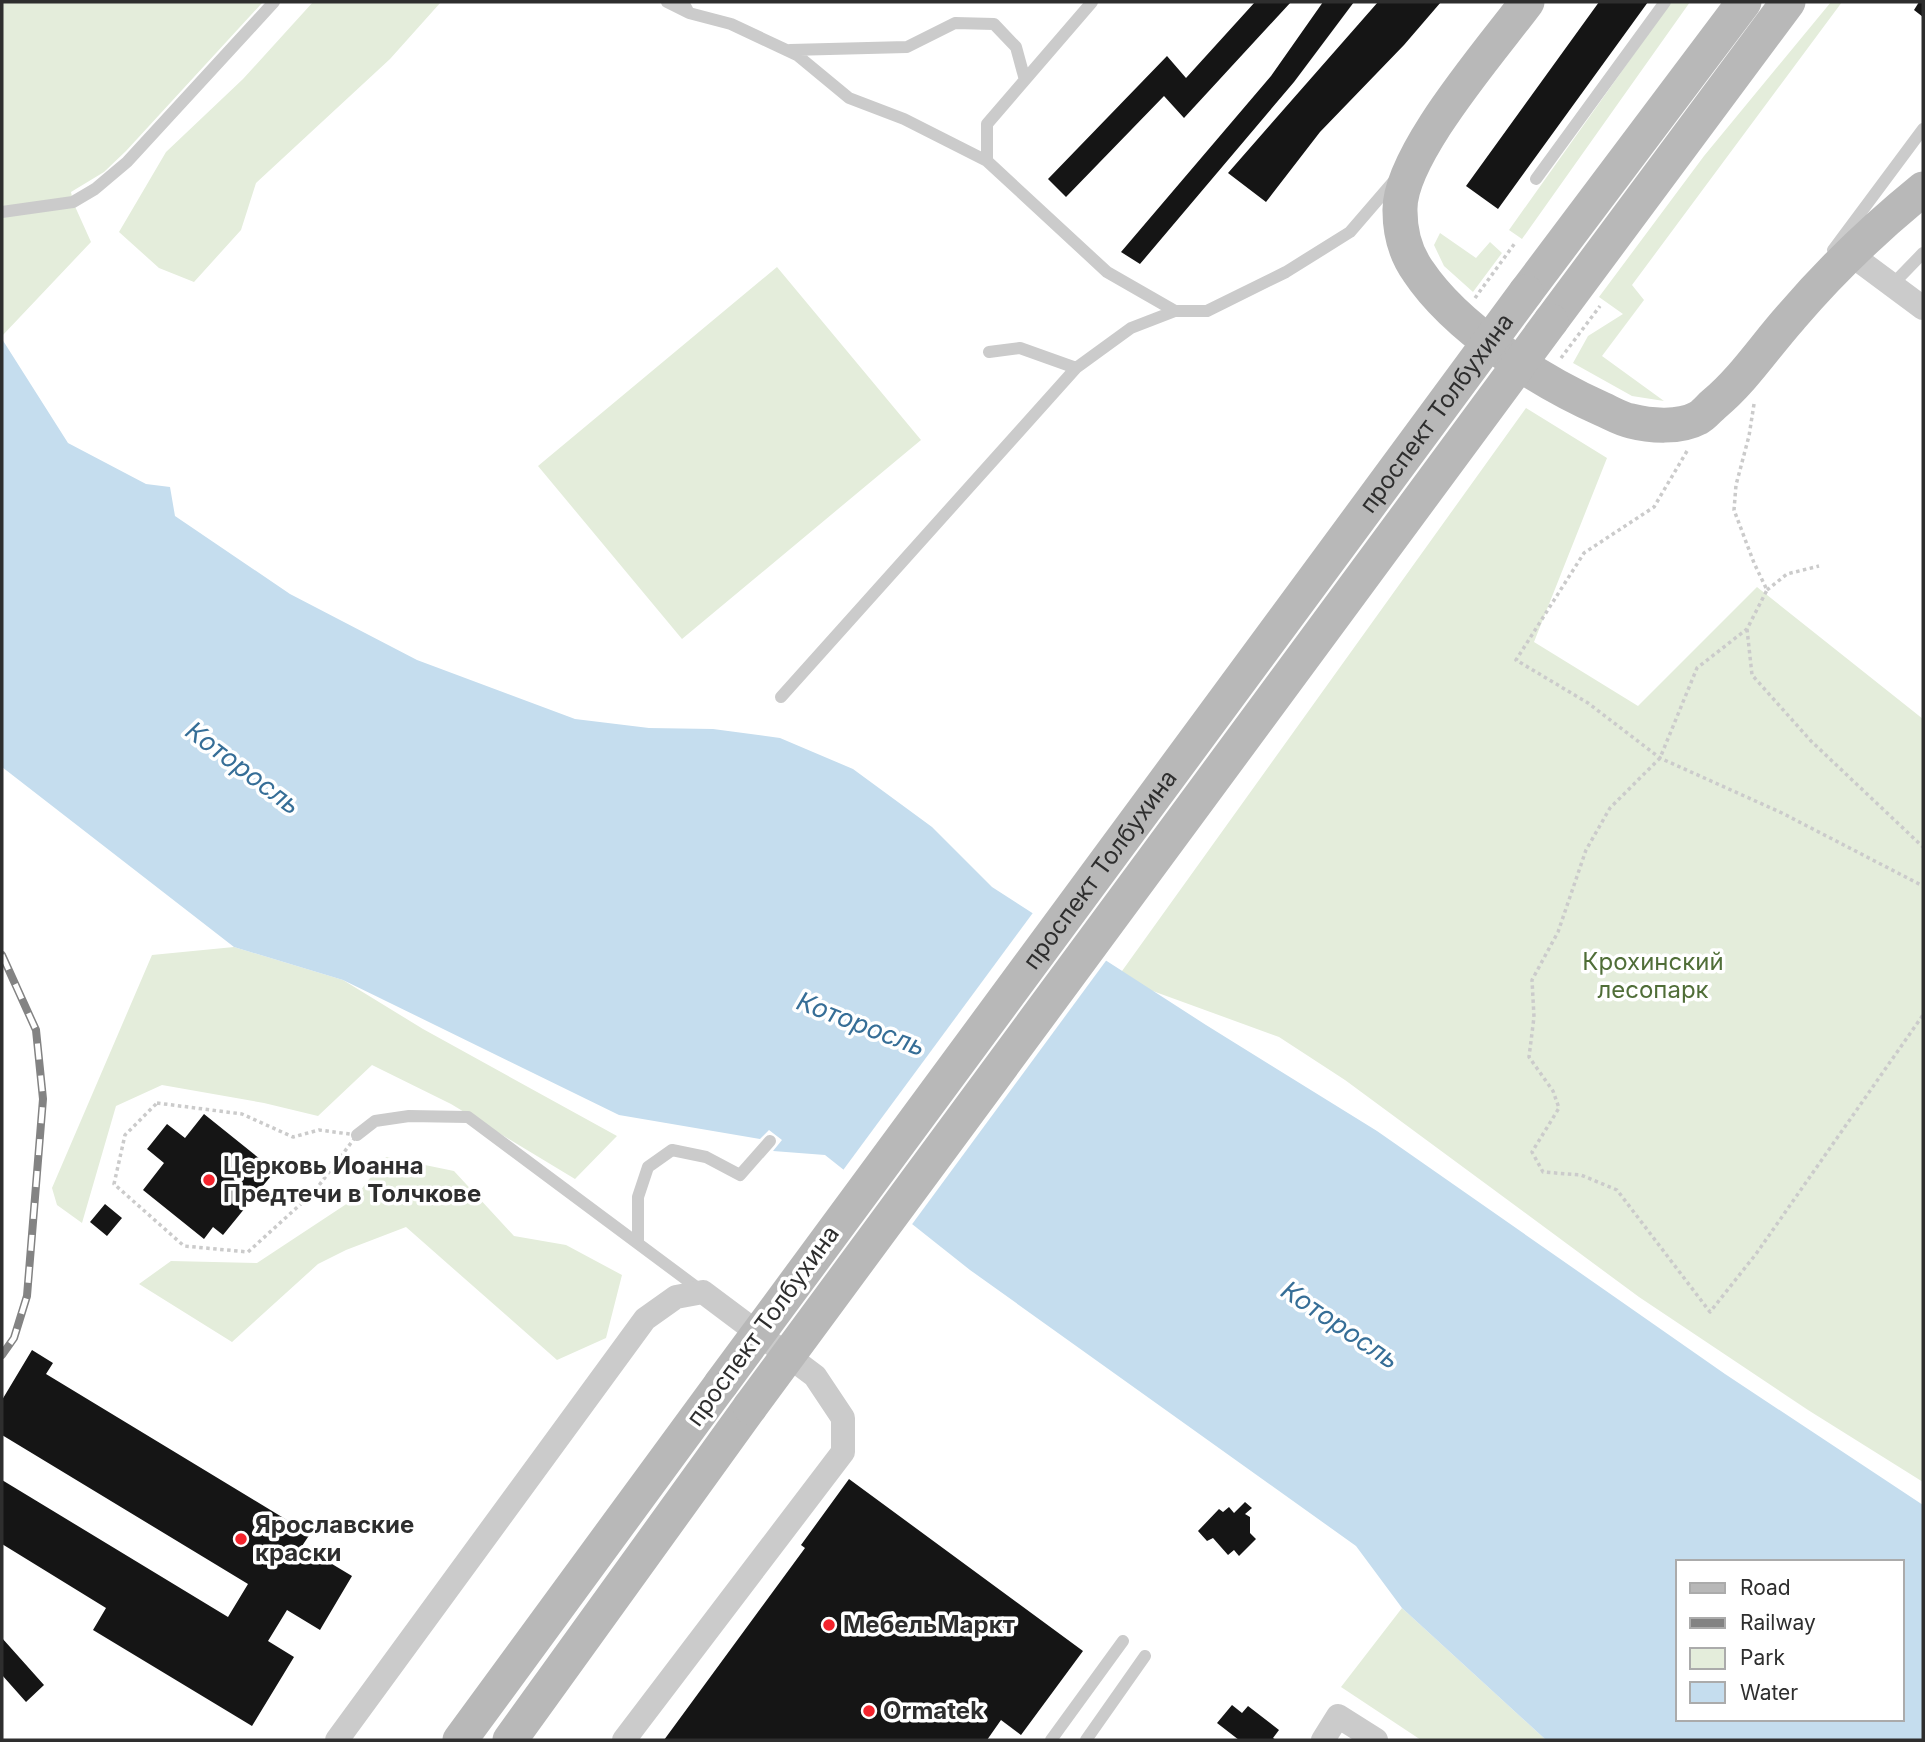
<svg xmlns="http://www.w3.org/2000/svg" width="1925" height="1742" viewBox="0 0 1925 1742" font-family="Inter,sans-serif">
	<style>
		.green { fill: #e4eddb }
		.water { fill: #c5ddee; fill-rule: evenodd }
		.pier { fill: #fff }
		.building { fill: #151515 }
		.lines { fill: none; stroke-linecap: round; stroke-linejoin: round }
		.path { stroke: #cbcbcb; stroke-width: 3.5; stroke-dasharray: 3.5 3.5; stroke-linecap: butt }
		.service { stroke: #cbcbcb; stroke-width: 12 }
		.minor { stroke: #cbcbcb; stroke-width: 24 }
		.secondary { stroke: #b8b8b8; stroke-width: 35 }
		.rail-casing { stroke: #838383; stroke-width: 8 }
		.rail { stroke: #fff; stroke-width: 5; stroke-dasharray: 16; stroke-linecap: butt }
		.secondary-bridge { stroke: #b8b8b8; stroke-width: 35 }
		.poi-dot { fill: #f3232c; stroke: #fff; stroke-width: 2.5 }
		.labels { text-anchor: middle; stroke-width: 7; stroke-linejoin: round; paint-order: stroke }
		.street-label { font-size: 24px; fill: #2e2e2e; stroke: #fff }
		.park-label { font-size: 24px; fill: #506e38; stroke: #fff }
		.poi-label { font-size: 24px; font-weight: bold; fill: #2e2e2e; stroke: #fff; text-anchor: start }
		.water-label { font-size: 26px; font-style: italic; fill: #366e97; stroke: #fff }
	</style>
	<rect width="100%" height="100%" fill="#fff"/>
	<path class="green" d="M2 2H263L126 151 104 172 71 192 73 202 91 242 2 336Z
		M313 2H441L390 59 256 183 241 230 194 282 159 268 119 232 166 152 243 79Z
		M1671 2H1690L1522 239 1509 230Z
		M1831 2H1842L1632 285 1644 300 1602 356 1664 401 1632 396 1573 363 1588 336 1623 314 1599 297 1704 156Z
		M1440 233 1476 258 1490 242 1502 253 1473 292 1444 266 1434 245Z
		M777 267 921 440 682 639 538 466Z
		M1526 408 1607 458 1534 642 1638 706 1757 587 1923 719V1482L1808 1410 1639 1297 1345 1080 1279 1037 1117 978Z
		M234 947 343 980 423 1029 617 1136 575 1179 451 1104 372 1065 318 1116 264 1103 162 1085 116 1106 82 1223 57 1205 52 1188 152 955Z
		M386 1157 454 1171 514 1236 566 1245 622 1275 606 1338 557 1360 406 1227 346 1250 318 1264 232 1342 139 1284 171 1261 257 1263 354 1199Z
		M1402 1608 1546 1740H1421L1341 1687Z"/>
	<path class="water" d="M2 339 68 443 146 484 170 487 175 516 290 594 417 660 575 719 649 728 713 729 780 738 853 769 932 827 992 887 1206 1025 1377 1131 1725 1374 1923 1505V1740H1546L1402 1608 1356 1546 970 1270 825 1155 773 1151 782 1140 769 1130 760 1139 619 1115 343 980 234 947 2 767ZM1678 1562H1902V1719H1678Z"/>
	<path class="pier" d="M1035 910 1108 958 910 1227 841 1173Z"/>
	<path class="building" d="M1255 2H1291L1184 118 1164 96 1066 197 1048 179 1167 56 1186 78Z
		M1323 2H1354L1294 82 1140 264 1121 252 1271 76Z
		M1378 2H1441L1404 45 1320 132 1266 202 1228 173Z
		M1599 2H1648L1498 209 1466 186Z
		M1919 2H1923V17L1914 10Z
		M204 1114 275 1171 223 1235 213 1227 204 1239 143 1190 164 1163 147 1149 167 1124 185 1138Z
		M105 1204 122 1218 107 1236 90 1222Z
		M32 1350 53 1363 46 1374 310 1534 302 1546 352 1576 320 1630 287 1610 268 1641 294 1657 252 1726 93 1630 106 1608 2 1544V1480L228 1617 248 1584 2 1435V1400Z
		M849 1479 1083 1651 1021 1735 1001 1720 987 1740H664L805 1548 801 1545Z
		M1245 1502 1252 1508 1245 1514 1250 1517V1533L1256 1539 1239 1556 1234 1550 1228 1555 1213 1538 1207 1541 1198 1531 1219 1509 1223 1512 1229 1507 1234 1513Z
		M2 1638 44 1685 26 1702 2 1675Z
		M1232 1705 1242 1713 1248 1706 1279 1730 1273 1738 1276 1740H1239L1217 1723Z"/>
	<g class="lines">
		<path class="path" d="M1475 298 1515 243
			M1561 358 1600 306
			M1754 404 1749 436 1736 485 1734 510 1754 563 1767 590 1747 629 1697 668 1660 758 1610 808 1586 850 1558 932 1532 980 1534 1017 1529 1057 1553 1091 1559 1108 1532 1152 1543 1172 1581 1175 1617 1190 1710 1312 1756 1254 1923 1015
			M1687 451 1654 507 1584 553 1516 660 1588 703 1660 758 1782 813 1923 886
			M1767 590 1787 574 1819 566
			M1747 629 1752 675 1811 741 1923 847
			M157 1103 242 1114 293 1137 319 1130 357 1135 314 1192 248 1252 184 1246 114 1184 125 1135Z"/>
		<path class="service" d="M667 2 689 13
			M683 2 689 13 731 24 797 55 849 98 904 119 987 161 1107 272 1175 311H1207L1286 272 1350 232 1394 181
			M790 50 907 47 955 23 994 24 1016 47 1025 80
			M987 161V124L1092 2
			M1536 179 1665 2
			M2 212 73 202 95 189 127 162 274 2
			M1833 250 1923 129
			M1892 285 1923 253
			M989 352 1020 348 1076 368
			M781 697 1076 368 1131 328 1175 311
			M357 1135 375 1121 409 1116 468 1117 703 1292
			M638 1243V1197L648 1167 672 1150 706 1157 740 1175 770 1141
			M1051 1740 1123 1641
			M1086 1740 1145 1656"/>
		<path class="minor" d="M1849 253 1923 308
			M337 1740 645 1319 676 1297 703 1292 815 1376 843 1418V1452L624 1740
			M1323 1740 1338 1716 1376 1740"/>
		<path class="secondary" d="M1527 2C1493 48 1398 156 1400 211 1400 232 1406 254 1418 271 1456 328 1539 381 1602 409 1611 413 1621 419 1631 421 1650 426 1680 428 1698 418 1704 415 1709 408 1714 404 1744 379 1765 346 1791 317 1831 270 1875 228 1923 189
			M1526 292 1744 2
			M1551 321 1788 2
			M460 1740 721 1384
			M510 1740 750 1407"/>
		<defs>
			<path id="rail" d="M2 955 36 1030 43 1099 27 1296 14 1338 2 1355"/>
		</defs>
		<use href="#rail" class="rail-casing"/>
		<use href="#rail" class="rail"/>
		<g class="secondary-bridge">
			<path id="s1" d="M721 1384 1526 292"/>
			<path d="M750 1407 1551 321"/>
		</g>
	</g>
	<g class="poi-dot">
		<circle cx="209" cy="1180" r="7"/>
		<circle cx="241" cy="1539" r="7"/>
		<circle cx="829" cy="1625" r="7"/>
		<circle cx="869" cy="1711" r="7"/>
	</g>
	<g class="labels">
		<g class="street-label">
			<text dy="8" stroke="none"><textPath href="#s1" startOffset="1206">проспект Толбухина</textPath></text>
			<text dy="8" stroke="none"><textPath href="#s1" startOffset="639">проспект Толбухина</textPath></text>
			<text transform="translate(763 1326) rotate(-54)" y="8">проспект Толбухина</text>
		</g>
		<g class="park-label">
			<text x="1653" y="970">Крохинский<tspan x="1653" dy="28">лесопарк</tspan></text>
		</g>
		<g class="poi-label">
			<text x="223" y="1174">Церковь Иоанна<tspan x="223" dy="28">Предтечи в Толчкове</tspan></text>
			<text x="255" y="1533">Ярославские<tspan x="255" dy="28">краски</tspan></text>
			<text x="843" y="1633">МебельМаркт</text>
			<text x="883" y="1719">Ormatek</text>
		</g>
		<g class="water-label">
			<text transform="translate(243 768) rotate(37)" y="9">Которосль</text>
			<text transform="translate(861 1024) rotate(21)" y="9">Которосль</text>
			<text transform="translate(1340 1325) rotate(34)" y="9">Которосль</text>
		</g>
	</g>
	<rect width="1925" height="1742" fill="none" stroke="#2e2e2e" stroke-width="7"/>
	<rect x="1676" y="1560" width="228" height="161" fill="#ffffff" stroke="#ababab" stroke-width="2"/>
	<rect x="1690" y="1583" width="35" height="10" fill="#b8b8b8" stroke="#ababab" stroke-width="2"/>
	<text x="1740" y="1595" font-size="21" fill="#2e2e2e">Road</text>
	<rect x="1690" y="1618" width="35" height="10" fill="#838383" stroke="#ababab" stroke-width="2"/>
	<text x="1740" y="1630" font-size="21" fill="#2e2e2e">Railway</text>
	<rect x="1690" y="1648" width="35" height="21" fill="#e4eddb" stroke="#ababab" stroke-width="2"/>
	<text x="1740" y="1665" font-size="21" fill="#2e2e2e">Park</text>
	<rect x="1690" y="1682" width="35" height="21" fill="#c5ddee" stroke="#ababab" stroke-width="2"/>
	<text x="1740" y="1700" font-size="21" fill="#2e2e2e">Water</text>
</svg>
